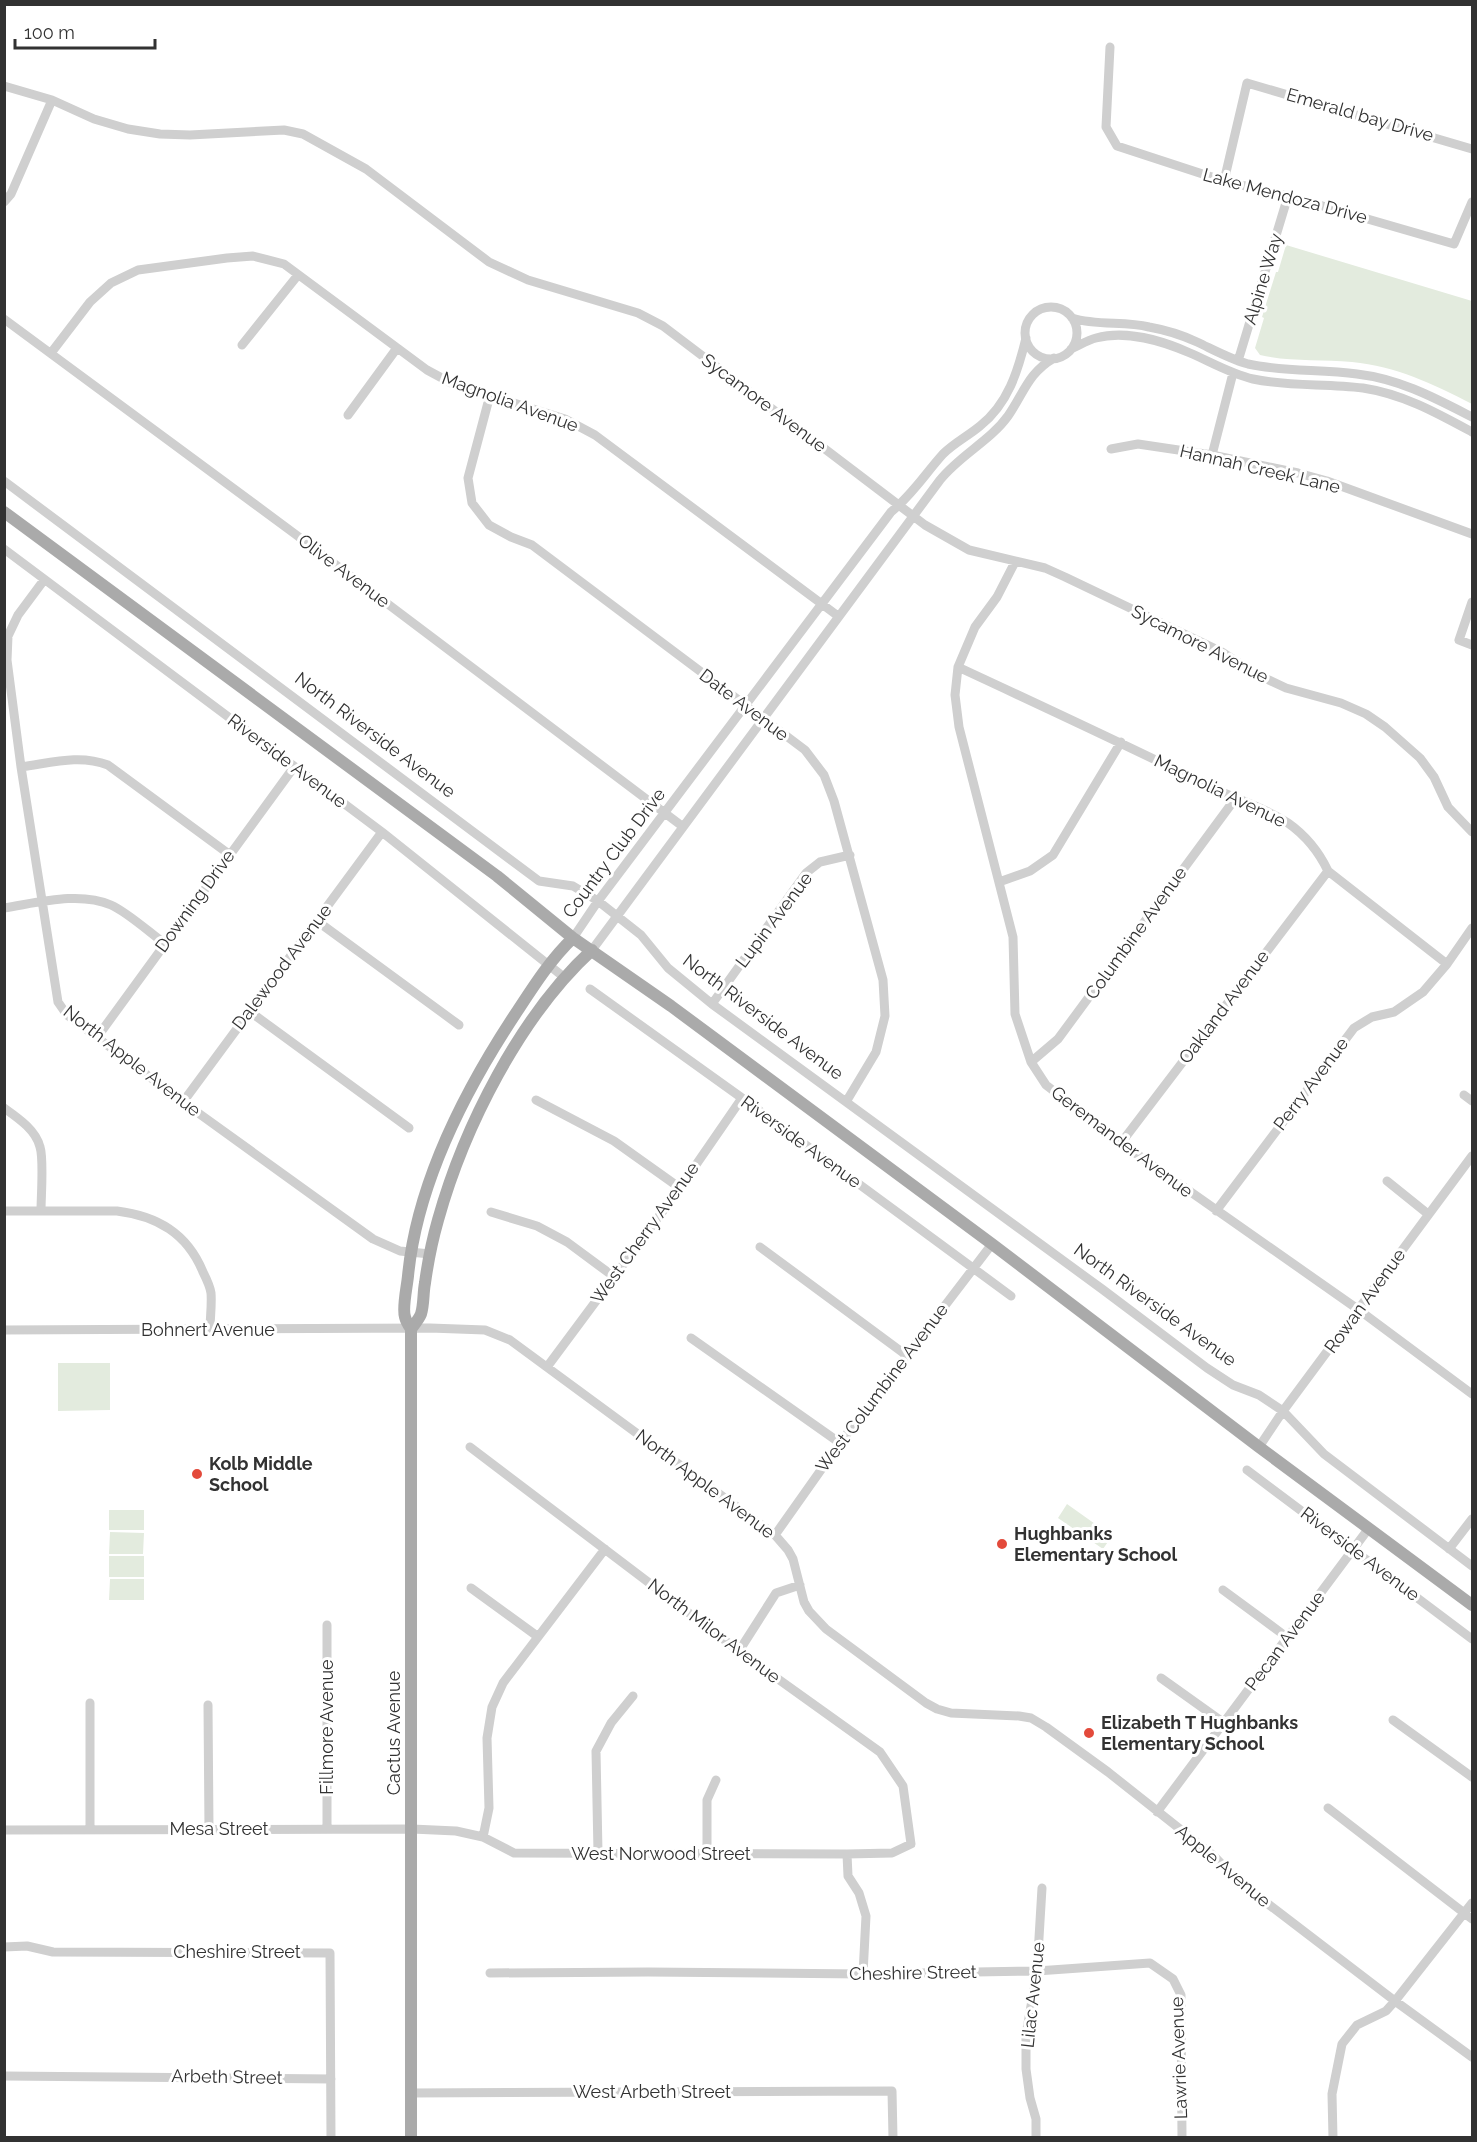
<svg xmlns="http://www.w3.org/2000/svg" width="1477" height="2142" viewBox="0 0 1477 2142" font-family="Raleway,sans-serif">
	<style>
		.green { fill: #e3ebde }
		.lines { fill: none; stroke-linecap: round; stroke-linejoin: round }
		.minor { stroke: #cfcfcf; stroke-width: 9 }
		.major { stroke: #aaa; stroke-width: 12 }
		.poi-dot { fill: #e34a3b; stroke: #fff; stroke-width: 2 }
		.labels { text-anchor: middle; stroke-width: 6; stroke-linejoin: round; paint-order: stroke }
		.street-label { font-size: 18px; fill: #323232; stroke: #fff }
		.poi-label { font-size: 18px; font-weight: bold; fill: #323232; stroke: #fff; text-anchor: start }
	</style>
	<rect width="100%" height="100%" fill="#fff"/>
	<path class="green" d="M1286 245 1472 301V404C1433 384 1396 366 1352 362 1321 359 1290 362 1260 355L1255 348 1264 318 1262 317 1276 272H1278Z
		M58 1363H110V1410L58 1411Z
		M1067 1504 1112 1536 1103 1549 1058 1518Z
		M109 1510H144V1530H109Z
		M110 1532 144 1533 143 1554H109Z
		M109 1556H144V1577H109Z
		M110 1579H144V1600H109Z"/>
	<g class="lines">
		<path class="minor" d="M1110 47 1106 127 1117 146 1224 181 1288 196 1454 244 1472 202
			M4 86 52 100 94 119 128 129 160 134 190 135 284 130 303 134 366 169 489 262 528 280 638 313 663 326 925 525 969 550 1045 568 1065 577 1222 652 1254 673 1286 688 1341 703 1366 714 1385 727 1420 758 1434 777 1448 807 1472 832
			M1224 181 1247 83 1472 149
			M4 202 11 194 52 100
			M1025 333a26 26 0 1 1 52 0a26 26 0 1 1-52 0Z
			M1072 318C1097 326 1124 321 1149 327 1166 330 1182 335 1197 342 1214 350 1230 359 1248 364 1284 372 1320 369 1357 374 1400 379 1435 398 1472 417
			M4 319 295 534 682 826
			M242 345 298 275
			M1071 349C1080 345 1088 340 1096 338 1126 330 1163 341 1190 353 1211 362 1231 374 1253 379 1290 387 1326 383 1363 388 1403 394 1437 413 1472 432
			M51 353 90 302 111 283 138 270 227 258 253 256 284 264 427 370 453 384 565 419 595 435 838 616
			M1238 361 1288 196
			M490 395 468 478 472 503 489 525 511 537 532 545 805 750 824 775 834 801 883 980 885 1016 876 1052 846 1102
			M348 415 397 348
			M1111 449 1138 444 1212 455 1298 473 1327 481 1472 534
			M1212 455 1233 373
			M4 481 539 881 573 886 598 901 641 935 668 968 712 1004 1102 1289 1207 1368 1233 1385 1259 1395 1283 1411 1324 1454 1472 1566
			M4 549 382 832 565 978
			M1015 562 997 597 975 627 958 667 955 695 959 727 1013 937 1015 1014 1031 1062 1046 1085 1121 1143 1359 1310 1472 1394
			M44 580 18 615 8 636 7 660 21 767 58 1002 67 1015 183 1102 373 1239 400 1251 430 1254
			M1472 602 1459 640 1472 645
			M958 667C1042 706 1126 745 1209 786 1235 799 1264 807 1288 823 1305 835 1319 852 1328 871L1447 964
			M21 767C51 763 79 754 108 765L229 854
			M999 882 1030 871 1053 855 1121 742
			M4 908C37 903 79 891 111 905 127 912 149 932 164 943
			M317 921 459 1025
			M573 938 598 901 891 512C913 494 925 474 943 454 954 443 968 436 980 426 1008 404 1018 371 1026 338
			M592 950 940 480C960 455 990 441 1008 416 1024 393 1028 373 1054 358
			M590 989 742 1098 1011 1296
			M712 1004 806 873 820 862 850 855
			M249 1011 409 1128
			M98 1036 294 767
			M1031 1062 1058 1039 1235 799
			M1464 1095 1472 1101
			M536 1100 614 1141 680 1188
			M183 1102 382 832
			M4 1108C18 1118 36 1130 40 1147 44 1159 41 1196 41 1211
			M1121 1143 1328 871
			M1387 1181 1428 1214
			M4 1211H117C157 1216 187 1233 203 1272 206 1278 210 1286 211 1293 212 1305 210 1318 210 1330
			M1216 1211 1354 1028 1372 1017 1394 1012 1423 992 1447 964 1472 928
			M491 1212 537 1226 567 1242 613 1276
			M760 1247 906 1355
			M4 1330 430 1328 485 1330 510 1340 775 1535 788 1550 793 1559 804 1602 809 1611 826 1629 926 1703 937 1709 951 1713 1019 1716 1031 1718 1046 1727 1108 1772 1214 1856 1238 1881 1395 2001 1472 2057
			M691 1338 840 1443
			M547 1367 680 1188 742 1098
			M1259 1447 1283 1411 1472 1156
			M1247 1470 1472 1639
			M775 1535 840 1443 992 1244
			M1449 1549 1472 1519
			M471 1588 537 1636
			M1223 1590 1288 1638
			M327 1625V1829
			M739 1651 776 1593 800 1585
			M1161 1678 1224 1723
			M90 1703V1829
			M208 1705 209 1829
			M1393 1720 1472 1777
			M1328 1808 1472 1919
			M1157 1812 1369 1528
			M4 1830 412 1829 456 1831 483 1837 514 1853 847 1854 892 1853 911 1844 903 1786 880 1752 739 1651 470 1447
			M483 1837 489 1808 487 1738 492 1707 503 1683 605 1549
			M598 1853 596 1751 611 1723 633 1696
			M707 1854V1800L716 1780
			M847 1854 848 1876 859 1893 866 1916 863 1974
			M4 1947 27 1946 53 1952 330 1953 331 2138
			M490 1973 648 1972 863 1974 1037 1971 1150 1963 1173 1979 1181 1995 1182 2138
			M4 2076 331 2079
			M411 2093 892 2091 893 2138
			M1036 2138V2119L1030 2098 1026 2069V2035L1037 1971 1042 1888
			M1333 2138 1332 2094 1342 2044 1357 2025 1386 2011 1395 2001 1472 1903"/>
		<path class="major" d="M4 512 497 876 573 938 671 1006 992 1244 1259 1447 1472 1605
			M411 1329C414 1325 419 1319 421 1314 424 1304 423 1293 425 1283 428 1261 432 1241 438 1220 464 1127 520 1016 592 950
			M411 2138V1329C409 1326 406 1321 405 1317 402 1308 407 1287 408 1276 417 1182 466 1088 518 1010 535 984 551 959 573 938"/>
	</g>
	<g class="poi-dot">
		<circle cx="197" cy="1474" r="6"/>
		<circle cx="1002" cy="1544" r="6"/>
		<circle cx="1089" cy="1733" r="6"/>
	</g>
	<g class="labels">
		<g class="street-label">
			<text transform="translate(1360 115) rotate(16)" y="6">Emerald bay Drive</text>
			<text transform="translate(1285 196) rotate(15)" y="6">Lake Mendoza Drive</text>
			<text transform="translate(1263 279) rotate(-73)" y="6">Alpine Way</text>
			<text transform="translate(510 402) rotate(20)" y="6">Magnolia Avenue</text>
			<text transform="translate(764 403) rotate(37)" y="6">Sycamore Avenue</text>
			<text transform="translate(1260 469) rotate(13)" y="6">Hannah Creek Lane</text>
			<text transform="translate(344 571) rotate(37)" y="6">Olive Avenue</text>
			<text transform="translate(1200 644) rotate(27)" y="6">Sycamore Avenue</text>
			<text transform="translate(744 705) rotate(37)" y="6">Date Avenue</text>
			<text transform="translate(375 735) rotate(37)" y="6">North Riverside Avenue</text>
			<text transform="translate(287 761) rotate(37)" y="6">Riverside Avenue</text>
			<text transform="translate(1220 791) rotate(26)" y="6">Magnolia Avenue</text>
			<text transform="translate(614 853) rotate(-53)" y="6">Country Club Drive</text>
			<text transform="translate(195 901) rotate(-54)" y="6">Downing Drive</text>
			<text transform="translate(774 920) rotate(-53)" y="6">Lupin Avenue</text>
			<text transform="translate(1136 933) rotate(-54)" y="6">Columbine Avenue</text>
			<text transform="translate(282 967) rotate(-53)" y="6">Dalewood Avenue</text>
			<text transform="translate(1224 1007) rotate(-53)" y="6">Oakland Avenue</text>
			<text transform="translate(763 1017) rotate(37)" y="6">North Riverside Avenue</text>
			<text transform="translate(132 1061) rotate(38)" y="6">North Apple Avenue</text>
			<text transform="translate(1311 1084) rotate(-53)" y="6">Perry Avenue</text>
			<text transform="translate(801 1142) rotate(36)" y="6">Riverside Avenue</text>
			<text transform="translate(1122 1142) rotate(37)" y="6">Geremander Avenue</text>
			<text transform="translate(645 1233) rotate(-54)" y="6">West Cherry Avenue</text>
			<text transform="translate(1365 1301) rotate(-54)" y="6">Rowan Avenue</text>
			<text transform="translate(1155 1305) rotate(36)" y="6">North Riverside Avenue</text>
			<text x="208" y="1336">Bohnert Avenue</text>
			<text transform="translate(882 1388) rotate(-53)" y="6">West Columbine Avenue</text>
			<text transform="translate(705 1484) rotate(37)" y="6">North Apple Avenue</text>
			<text transform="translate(1360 1554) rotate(37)" y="6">Riverside Avenue</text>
			<text transform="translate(714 1631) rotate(37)" y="6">North Milor Avenue</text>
			<text transform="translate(1285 1641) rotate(-53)" y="6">Pecan Avenue</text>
			<text transform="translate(327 1727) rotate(-90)" y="6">Fillmore Avenue</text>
			<text transform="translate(394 1733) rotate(-90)" y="6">Cactus Avenue</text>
			<text x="219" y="1835">Mesa Street</text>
			<text x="661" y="1860">West Norwood Street</text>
			<text transform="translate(1223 1866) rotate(40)" y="6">Apple Avenue</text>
			<text x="237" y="1958">Cheshire Street</text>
			<text transform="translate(913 1973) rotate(-1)" y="6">Cheshire Street</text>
			<text transform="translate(1033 1995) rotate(-84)" y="6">Lilac Avenue</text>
			<text transform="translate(1179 2058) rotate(-92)" y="6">Lawrie Avenue</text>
			<text transform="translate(227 2077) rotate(1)" y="6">Arbeth Street</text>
			<text x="652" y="2098">West Arbeth Street</text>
		</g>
		<g class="poi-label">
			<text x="209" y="1470">Kolb Middle<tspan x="209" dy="21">School</tspan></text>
			<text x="1014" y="1540">Hughbanks<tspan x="1014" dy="21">Elementary School</tspan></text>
			<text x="1101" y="1729">Elizabeth T Hughbanks<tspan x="1101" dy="21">Elementary School</tspan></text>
		</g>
	</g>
	<rect width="1477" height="2142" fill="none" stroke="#323232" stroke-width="12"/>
	<path d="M15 39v9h140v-9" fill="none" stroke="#323232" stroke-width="3"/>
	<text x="24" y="39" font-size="18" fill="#323232" stroke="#ffffff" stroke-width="4.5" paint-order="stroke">100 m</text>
</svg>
